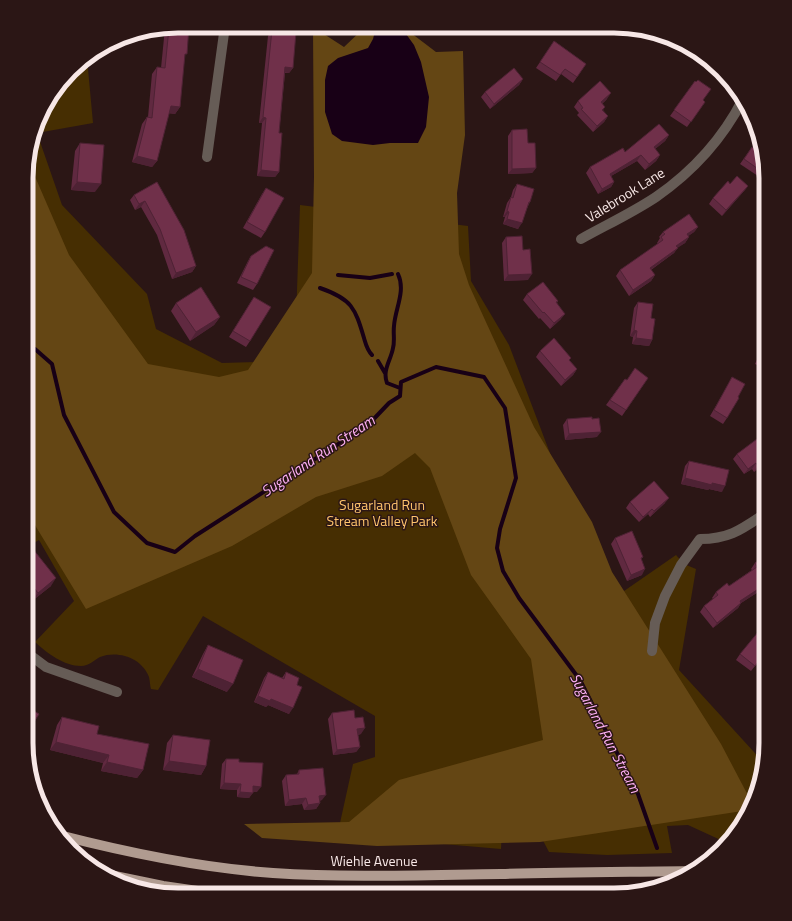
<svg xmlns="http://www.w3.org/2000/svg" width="792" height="921" viewBox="0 0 792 921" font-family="'Titillium Web',sans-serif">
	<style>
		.green { fill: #462e02 }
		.forest { fill: #644614 }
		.water { fill: #180016 }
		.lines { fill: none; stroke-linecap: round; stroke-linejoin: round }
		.stream { stroke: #180016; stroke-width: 4 }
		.minor { stroke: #665c56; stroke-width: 10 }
		.major { stroke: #b09b90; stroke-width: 10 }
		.wall { fill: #602940 }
		.shaded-wall { fill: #4e2234 }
		.building { fill: #70304a; stroke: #4e2234 }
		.labels { text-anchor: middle; stroke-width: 3; stroke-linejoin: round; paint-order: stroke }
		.street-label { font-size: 14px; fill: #f7e7e6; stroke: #2b1615 }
		.park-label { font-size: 14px; fill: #ffc46c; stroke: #2b1615 }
		.water-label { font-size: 15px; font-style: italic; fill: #feb0f5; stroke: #2b1615 }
		.rim { fill: none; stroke: #f7e7e6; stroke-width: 5 }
	</style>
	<rect width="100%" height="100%" fill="#2b1615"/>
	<path class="green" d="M87 58 93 123 37 133 62 205 147 294 156 329 222 363 286 361 296 319 300 205 468 226 471 281 509 345 559 477 598 609 676 555 684 564 696 569 679 670 764 763 758 792 740 827 725 842 688 825 667 826 672 853 607 855 549 852 538 831 502 830 501 849 420 842 338 832 353 764 375 757V716L203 616 158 690 151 689C150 686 150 681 149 677 142 658 118 650 100 657 94 660 89 666 81 666 64 666 47 653 35 642L74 601 39 540 27 547 29 149 47 102 78 64Z"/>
	<path class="forest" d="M313 27 344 47 365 27H410L411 33 436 52 463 51 465 135 457 193 459 254 469 285 534 427 592 522 612 572 721 744 752 803 749 810 540 842 377 846 262 838 244 824 349 822 399 780 543 740 531 659 471 575 430 468 415 453 382 476 316 497 232 546 86 609 27 512 29 147 30 165 69 255 148 364 219 377 248 370 312 273 314 177Z"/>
	<path class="water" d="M376 27H401L414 45 421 62 429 97 426 127 418 143H390L373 145 342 141 332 134 325 112V80L328 66 338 58 368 48 373 39Z"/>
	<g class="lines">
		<path class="stream" d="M398 274C406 291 395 309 394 326 393 333 395 341 393 348 391 360 382 370 387 383L400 388
			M338 275 370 278 392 274
			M320 288C352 299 355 308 364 338 366 345 367 350 372 355
			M28 346 35 349 52 364 64 415 114 512 147 543 175 552 195 536 368 425 389 403 400 396 401 382 436 367 484 377 505 408 516 478 500 529 497 548 503 571 519 598 580 680 638 794 657 848
			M378 361 385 373"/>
		<path class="minor" d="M207 157 225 26
			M581 239C606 225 632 213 656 197 692 172 723 138 743 99
			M652 651 655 623 665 596 681 565 700 539C730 539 742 529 766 513
			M26 652 46 667 117 692"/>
		<path class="major" d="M59 835C129 853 201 868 273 873 349 878 425 875 501 874 565 872 629 872 694 871
			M100 873 163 886 225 895"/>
	</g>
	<path class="wall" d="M178 26 184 58 180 107 175 114 169 113 157 161 152 167 132 162 142 124 147 117H148L152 74 157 67 161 68 165 28Z
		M330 26H346L338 35Z
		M272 30 293 68 289 73H285L279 133V172L275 177 257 176 262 123H259L268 36Z
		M554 41 586 64 573 83 561 74 556 81 536 68Z
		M523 79 519 85 490 109 481 97 485 92Z
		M695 81 703 100 705 102 687 127 670 116Z
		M607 99 602 104 605 107 603 110 608 116 604 122 593 132 577 115 579 113 574 107 578 101Z
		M512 130 528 143 536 168 532 173 508 174V136Z
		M669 135 665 141 655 149 660 155 656 161 645 170 637 161 611 176 614 182 611 187 598 194 586 173 590 167 625 152Z
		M80 143 95 192 71 190 75 151Z
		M752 147 760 152 765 172 761 178 740 164Z
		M157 182 196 266 192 272 172 279 157 235 141 207 135 210 130 200 134 195Z
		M517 184 530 202 528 206 518 229 503 224 505 217H503L507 203 511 197 513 190Z
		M730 184 748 186 744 191 722 216 709 204 713 198Z
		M266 188 265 232 261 238 243 228 262 194Z
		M698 227 694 232 688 236 689 237 685 243 678 247 674 253 651 270 655 275 651 281 629 296 616 276 620 270 658 244 657 243 660 238 659 237 663 232Z
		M506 237 523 250 528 280 504 281 502 243Z
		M251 256 257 284 253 290 237 283 248 261Z
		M527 294 558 301 557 303 561 319 550 329 540 318 539 319 523 300Z
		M254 297 250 341 246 347 229 337Z
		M638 302 651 318 652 340 649 346 632 344 633 337 630 336 634 308Z
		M176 303 220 317 214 325 190 341 171 311Z
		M766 341V369L755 364Z
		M540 351 569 360 577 369 573 375 561 386 536 357Z
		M732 377 738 397 727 418 723 424 710 416 729 383Z
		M648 378 622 416 606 405 625 379 627 380Z
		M567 419H592L597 437 565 440 563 425Z
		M766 443V463L754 472 752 469 744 474 733 459 737 454Z
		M689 461 722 492 709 489 708 490 681 484 685 466Z
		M630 502 665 503 650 517 648 514 639 522 626 508Z
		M615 538 643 557 641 559 642 575 627 581 611 544Z
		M27 554 51 586 32 601 27 595Z
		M766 556V587L741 603 738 608 713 628 700 612 704 606 713 599 712 598 716 592 729 586 752 570 751 569 755 563Z
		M766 636V659L762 663 759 661 751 671 736 660 740 654Z
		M208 645 227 692 192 677 203 654Z
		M268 672 282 678 286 672 297 685 289 714 268 705 266 707 254 702 264 678Z
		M332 713 355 718 361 734 358 735 360 747 356 752 333 755 328 719Z
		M62 717 143 770 137 778 101 771 103 763 50 750 57 725Z
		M173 735 206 766 201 775 163 770 167 743Z
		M226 759 239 762 257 792H253L249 798 237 797V790L220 789 222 764Z
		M299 770 322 800 319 801 320 803 316 809 304 810 302 804 285 806 282 781 286 775 297 774Z"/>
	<path class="shaded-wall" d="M345 26H346L338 35 342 29Z
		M285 67 293 68 289 73 281 72Z
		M523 79 519 85 490 109 494 104Z
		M611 93 607 99 597 108 601 102Z
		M171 106 180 107 175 114 166 113Z
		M608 116 604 122 593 132 597 126Z
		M263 117 266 118 262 123H259Z
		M669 135 665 141 650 153 654 147Z
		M641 155 637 161 606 179 610 174Z
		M660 155 656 161 645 170 649 164Z
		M137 156 157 161 152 167 132 162Z
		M536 168 532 173 508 174 512 169Z
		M261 170 279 172 275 177 257 176Z
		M77 182 101 184 95 192 71 190Z
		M614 182 611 187 598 194 602 189Z
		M748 186 744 191 722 216 726 210Z
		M145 201 141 207 135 210 139 204Z
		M507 211 509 212 505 217H503Z
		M507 219 522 223 518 229 503 224Z
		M698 227 694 232 683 240 687 234Z
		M689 237 685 243 673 251 676 246Z
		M678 248 674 253 646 273 650 268Z
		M196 266 192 272 172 279 176 273Z
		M532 274 528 280 504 281 508 275Z
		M655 275 651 281 629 296 633 290Z
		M565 314 561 319 550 329 554 323Z
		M220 317 214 325 190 341 196 332Z
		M634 330 637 331 633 337 630 336Z
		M636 338 652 340 649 346 632 344Z
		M577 369 573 375 561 386 565 380Z
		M601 432 597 437 565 440 569 434Z
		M766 460V463L754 472 758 466Z
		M756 463 752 469 744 474 748 469Z
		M685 478 712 483 725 486 722 492 709 489 708 490 681 484Z
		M669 498 665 503 650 517 654 511Z
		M652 509 648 514 639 522 643 517Z
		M645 569 642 575 627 581 631 575Z
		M56 578 51 586 32 601 38 593Z
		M766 584V587L741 603 738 608 713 628 717 623 740 601Z
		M198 669 233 684 227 692 192 677Z
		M258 696 271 699 293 708 289 714 268 705 266 707 254 702Z
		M365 728 361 734 353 735 357 729Z
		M56 742 109 755 103 763 50 750Z
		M360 747 356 752 333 755 337 750Z
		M169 761 206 766 201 775 163 770Z
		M107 762 143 770 137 778 101 771Z
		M224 783 241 784 237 790 220 789Z
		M253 786 261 787 257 792H249Z
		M240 792 253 793 249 798 237 797Z
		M326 795 322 800 315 801 319 796Z
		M306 798 302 804 285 806 289 800Z
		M320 803 316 809 304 810 308 805Z"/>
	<path class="building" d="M178 26H189L187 54H185L180 107 171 106 157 161 137 156 147 117 152 118 157 67 165 68 169 28Z
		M339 26H345L342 29Z
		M272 30 296 32 293 68 285 67 279 133H282L279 172 261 170 266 118 263 117Z
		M554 41 586 64 577 77 565 69 560 75 540 62Z
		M514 68 523 79 494 104 485 92Z
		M698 80 711 89 703 100 705 102 691 122 674 110 695 81 696 82Z
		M600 81 611 93 601 102 605 107 602 110 608 116 597 126 581 109 583 108 578 101Z
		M659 124 669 135 654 147 660 155 649 164 641 155 610 174 614 182 602 189 590 167 623 148 625 152Z
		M527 129 528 143H535L536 168 512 169V130Z
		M80 143 104 145 101 184 77 182Z
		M752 147 760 152 762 150 765 172 764 173 744 159Z
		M737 176 748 186 726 210 713 198 728 181 730 184Z
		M157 182 184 230 196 266 176 273 160 229 145 201 139 204 134 195Z
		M517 184 534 189 530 202H529L522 223 507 219 509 212 507 211 511 197 513 198Z
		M266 188 284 198 265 232 247 222Z
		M689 214 698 227 687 234 689 237 676 246 678 248 650 268 655 275 633 290 620 270 663 240 661 237 665 234 663 232Z
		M522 236 523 250 530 249 532 274 508 275 506 237Z
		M266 246 274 250 257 284 241 277 251 256Z
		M543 282 558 301 556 302 565 314 554 323 544 312 543 313 527 294Z
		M201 287 220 317 196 332 176 303Z
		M254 297 271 307 250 341 233 331Z
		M638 302 653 304 651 318 655 319 652 340 636 338 637 331 634 330Z
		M554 338 571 358 569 360 577 369 565 380 540 351Z
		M766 343V362L759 359Z
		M635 368 648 378 626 410 610 400 625 379 627 380Z
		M732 377 745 384 738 397 739 398 727 418 714 410Z
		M592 417V419L599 418 601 432 569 434 567 419Z
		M761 436 766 443V460L758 466 756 463 748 469 737 454Z
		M689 461 729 470 725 486 712 483V485L685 478Z
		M654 481 669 498 654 511 652 509 643 517 630 502Z
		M632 531 643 557 641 558 645 569 631 575 615 538Z
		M33 549 56 578 38 593 27 579V554Z
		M766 556V584L740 601 741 603 717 623 704 606 718 595 716 592 727 583 729 586 757 567 755 563Z
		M759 631 766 636V657L763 655 755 666 740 654Z
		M208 645 243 660 233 684 198 669Z
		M268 672 284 679 286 672 299 678 297 685 302 687 293 708 271 699 270 701 258 696Z
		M26 706 39 714 26 735Z
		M354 710 355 718 363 717 365 728 357 729 360 747 337 750 332 713Z
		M62 717 99 726 97 734 149 744 143 770 107 762 109 755 56 742Z
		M173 735 210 740 206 766 169 761Z
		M226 759H239V762L263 763 261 787 253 786V793L240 792 241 784 224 783Z
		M323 768 326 795 319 796 320 803 308 805 306 798 289 800 286 775 299 774V770Z"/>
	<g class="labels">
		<g class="street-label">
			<text transform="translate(625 195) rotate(-32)" y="5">Valebrook Lane</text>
			<text x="374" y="866">Wiehle Avenue</text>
		</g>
		<g class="park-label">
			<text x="382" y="510">Sugarland Run<tspan x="382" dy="16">Stream Valley Park</tspan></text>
		</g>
		<g class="water-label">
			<text transform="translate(318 456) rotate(-34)" y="5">Sugarland Run Stream</text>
			<text transform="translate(605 733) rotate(62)" y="5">Sugarland Run Stream</text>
		</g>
	</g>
	<path d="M0 0H792V921H0ZM178 33H614A145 145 0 0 1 759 178V743A145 145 0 0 1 614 888H178A145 145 0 0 1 33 743V178A145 145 0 0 1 178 33Z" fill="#2b1615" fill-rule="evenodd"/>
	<path class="rim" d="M178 33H614A145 145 0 0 1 759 178V743A145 145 0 0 1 614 888H178A145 145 0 0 1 33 743V178A145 145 0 0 1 178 33Z"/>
</svg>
